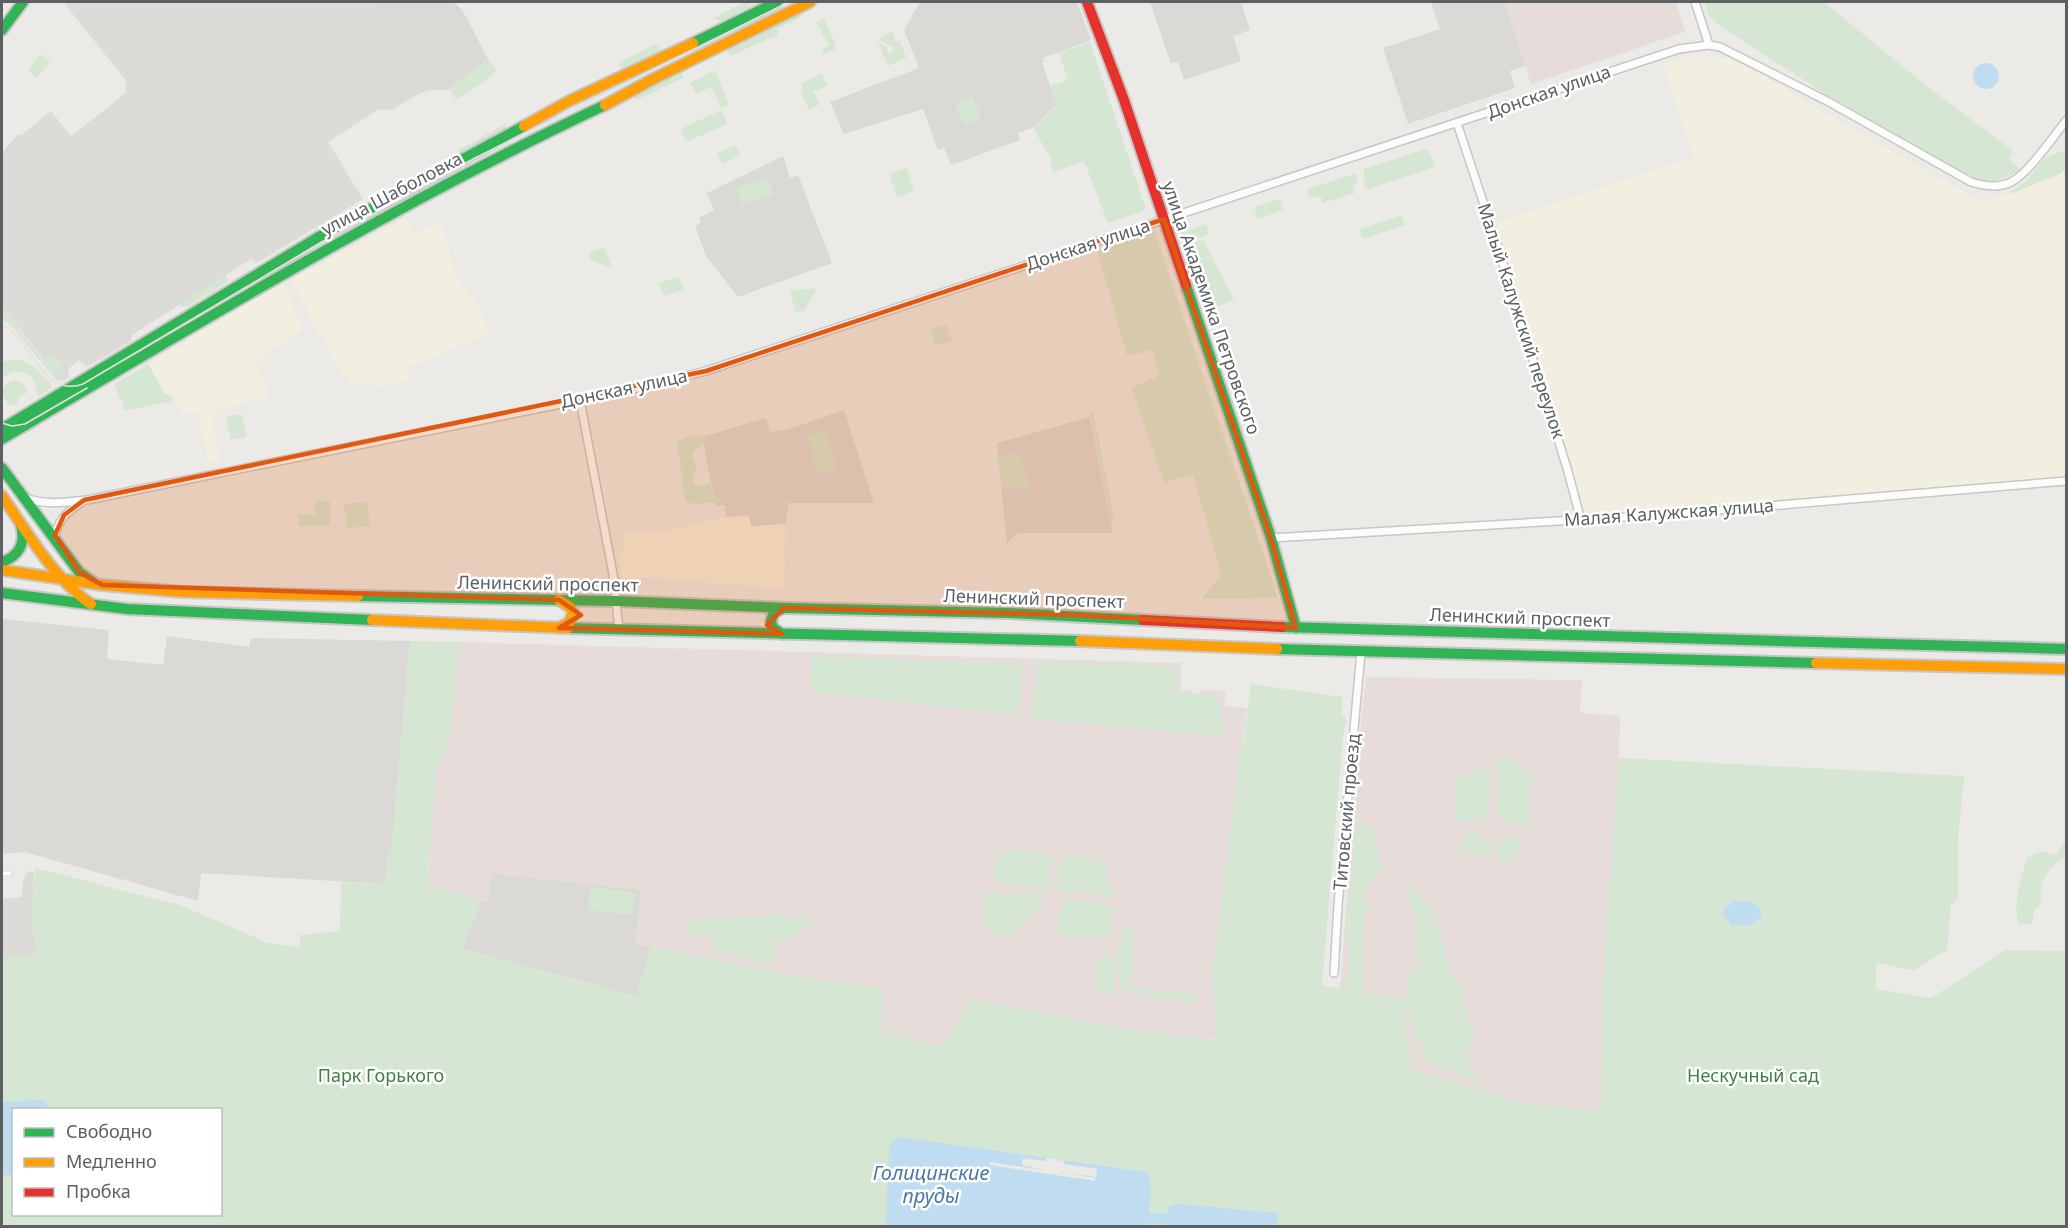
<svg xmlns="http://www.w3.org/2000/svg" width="2068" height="1228" viewBox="0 0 2068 1228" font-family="'Noto Sans',sans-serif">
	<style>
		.commercial { fill: #f3efe0 }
		.industrial { fill: #dcdbd8 }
		.education { fill: #dbd9d5 }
		.medical { fill: #e6dcda }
		.green { fill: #d5e6d3; fill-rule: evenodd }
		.water { fill: #bfdcf1 }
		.pier { fill: #ebeae6 }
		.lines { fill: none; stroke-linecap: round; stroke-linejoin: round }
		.street-casing { stroke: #c7c7c7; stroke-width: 10 }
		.fast-casing { stroke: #c6c6c7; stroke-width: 14 }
		.slow-casing { stroke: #c6c6c7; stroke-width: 14 }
		.jam-casing { stroke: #c6c6c7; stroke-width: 14 }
		.street { stroke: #fcfcfb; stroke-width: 7 }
		.fast { stroke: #30b455; stroke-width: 10 }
		.slow { stroke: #ff9f0a; stroke-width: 10 }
		.jam { stroke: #e5322d; stroke-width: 10 }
		.tram { stroke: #e2e2e2; stroke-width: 1.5 }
		.rail-casing { stroke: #e2e2e2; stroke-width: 5 }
		.rail { stroke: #fff; stroke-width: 3; stroke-dasharray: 9; stroke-linecap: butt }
		.marked { fill: #e15910; fill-opacity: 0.2; stroke: #e15910; stroke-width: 4.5; stroke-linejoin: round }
		.labels { text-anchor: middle; stroke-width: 5; stroke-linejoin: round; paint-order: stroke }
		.street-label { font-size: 18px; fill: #5c5f63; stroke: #fff }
		.park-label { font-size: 18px; fill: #3e8041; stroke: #fff }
		.water-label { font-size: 20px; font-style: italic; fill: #4b78a6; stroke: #fff }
	</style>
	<rect width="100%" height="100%" fill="#ebeae6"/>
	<path class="commercial" d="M1685 57 1736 58 1812 106 1979 201 2010 194 2058 175 2066 169V478L1603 513 1583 510 1572 466 1496 222 1694 157 1663 64Z
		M407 218 415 234 438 223 442 225 457 280 478 305 488 336 456 346 439 357 408 367 410 380 383 386 354 385 335 365 322 334H318L292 279Z
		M282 283 285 285 303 330 256 361 269 396 216 410 213 426 220 460 209 462 197 410 183 414 173 396 165 394 148 364 189 341 190 338 194 335 197 336 201 332Z
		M750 515 751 526 786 524 784 589 657 578H622L617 551 625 549 623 533 665 531 726 517Z"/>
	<path class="industrial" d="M63 2H381L371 11 420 93 392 110 379 109 328 142 363 199 257 263 251 259 143 328 132 335 131 341 89 366 84 365 79 360 68 369 69 377 63 381 58 380 26 336 2 308V153L18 134 20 136 51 111 71 136 126 93 125 79Z
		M27 871 34 872 32 920 37 955 2 958V899L22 897 23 878 26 877Z"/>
	<path class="education" d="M381 2H454L463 11 488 59 448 90H429L420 93 371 11Z
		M920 2H1077L1091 40 1043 58 1044 62 1042 63 1057 105 1032 128 1018 133 1020 140 951 165 944 148 938 150 923 109 844 134 830 102 919 68 904 30Z
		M1150 2H1241L1250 30 1233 36 1241 61 1184 80 1178 62 1171 64Z
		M1431 2H1505L1526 66 1510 71 1515 88 1408 124 1383 48 1440 29Z
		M783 156 790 178 798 175 832 263 738 297 706 256 695 226 701 223 699 218 714 210 707 193Z
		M844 410 874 503H788L786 524 751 526 749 515 726 517 725 505 716 506 702 437 766 418 770 432 786 430Z
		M1090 417 1113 533H1018L1007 543 997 443Z
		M2 619 109 630 107 659 163 665 167 636 249 647 251 638 410 641 391 855H387L385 884 201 873 198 901 25 852 2 854Z
		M491 873 642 890 635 943 652 947 636 996 462 949 481 901H488Z"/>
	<path class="medical" d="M1505 2H1676L1685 32 1531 84Z
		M459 642 1181 663V690H1190L1192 694H1198L1201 690 1226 691 1224 706 1247 708 1213 973 1217 1040 1144 1032 971 1000 943 1046 881 1033 882 988 782 974 635 943 642 890 491 873 488 902 481 901 459 892 431 888 427 883 430 859 428 854 437 764 449 743Z
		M1366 677 1582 680 1580 713 1620 716 1619 758 1603 980 1601 1111 1518 1102 1410 1069 1402 998 1340 989 1359 743Z"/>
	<path class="green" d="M746 2H758L722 21 716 20 715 17Z
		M1705 2H1824L1924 84 2013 151 2009 160 2020 169C2001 182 1991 186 1970 176L1827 95 1717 24 1709 15Z
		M800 12 802 17 777 29 778 35 730 56 725 47 745 40Z
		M824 19 836 45 834 50 824 54 822 49 829 45 816 23Z
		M893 31 896 42 900 41 906 58 888 66 878 42 886 47 889 53 893 51 894 47 878 40 882 36Z
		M1090 42 1146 210 1108 223 1084 161 1053 173 1050 157 1033 128 1057 106 1051 86 1068 80 1059 53Z
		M655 44 664 51V55L623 72 619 65 620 62Z
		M41 54 50 62 37 78 28 70Z
		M488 59 497 70 484 82 456 100 450 88Z
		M715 70 729 105 721 108 711 87 696 94 690 83Z
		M682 72 684 78 661 88 659 87 658 90 638 99 635 98 633 94Z
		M821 73 828 85 817 91 816 90 813 91 820 104 809 110 800 90 803 88 801 84Z
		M972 97 981 117 964 125 955 104Z
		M721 110 727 124 686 142 681 129Z
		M507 123 504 131 462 154 458 150Z
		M736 145 740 156 722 164 717 153Z
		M1426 149 1429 151 1435 167 1365 190 1364 169Z
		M2066 149V169L2058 175 2010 194 2011 191C2030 182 2030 173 2043 160 2049 155 2059 153 2066 149Z
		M907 168 914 191 897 197 889 174Z
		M1357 173V183L1353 186 1355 193 1323 203 1321 197 1318 196 1309 199 1307 189Z
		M768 178 773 194 742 204 737 188Z
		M1280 199 1283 210 1258 219 1254 207Z
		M1401 215 1405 225 1363 239 1360 229Z
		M1206 224 1209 234 1184 242 1180 233Z
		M1154 230 1278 598 1202 599 1221 574 1193 474 1164 483 1132 388 1160 375 1152 350 1127 356 1097 249Z
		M1203 240 1234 300 1206 311 1184 246Z
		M605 247 612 268 590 260V252Z
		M226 275 228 282 190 305 182 307 178 305Z
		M679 277 684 290 664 296 659 283Z
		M817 288 805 310 796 313 790 291Z
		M2 308 25 336 43 361 53 352 64 367 54 374 58 380 63 381 56 380 12 327 2 319Z
		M946 325 952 341 935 346 930 330Z
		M18 359 34 366 52 385 51 388 39 396 37 394C37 373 16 364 2 379V362Z
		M148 364 165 394 173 396 172 401 124 411 122 400H120L115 384Z
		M13 380 22 382 28 392 19 397 17 406 8 404 2 394 5 385Z
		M1093 411 1114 518 1111 520 1090 412Z
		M242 414 247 437 231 440 226 417Z
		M825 430 837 469 819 475 807 436Z
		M700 435 706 437 704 445 694 451 692 456 697 467 693 479 694 484 699 487 711 483 713 495 718 497 720 502 689 504 685 499 677 442 688 437Z
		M1020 453 1031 489 1002 490 998 456Z
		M315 501H330V525L299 526 298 515 315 514Z
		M367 502 370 526 347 528 344 504Z
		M410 641 459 642 449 743 437 764 427 883 431 888 459 892 481 901 462 949 635 996 652 947 782 974 882 988 881 1033 940 1045H943L971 1000 1144 1032 1216 1040 1213 973 1241 746 1243 745 1251 684 1342 697V714L1347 720 1343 735 1322 985 1345 990 1349 965 1345 920 1354 862 1353 843 1358 825 1363 822 1371 827 1383 870C1373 879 1364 886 1363 900L1370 907 1363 919V984L1366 993 1402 998 1411 1069 1518 1102 1601 1111 1603 980 1619 758 1964 776 1958 838V896L1956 901 1951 904 1947 950 1914 970 1876 963V989L1931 998 2006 950 2066 951V1226H2V958L37 954 32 920 35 868 180 905 268 943 300 947V935L340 931 341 882 385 884 387 855H391ZM14 1110H220V1214H14Z
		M811 656 1023 664 1018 715 810 692Z
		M1036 663 1176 666 1177 692 1219 697 1223 736 1033 719Z
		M1510 757 1514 760 1516 768 1526 770 1533 776C1529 791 1527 808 1530 823L1526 827 1507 824 1498 813V764Z
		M1485 766 1490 778 1488 810 1482 822 1472 820 1458 822 1455 812 1456 781 1459 777 1468 776Z
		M1469 832H1474L1491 842 1492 847 1490 856 1486 858 1469 850 1458 852 1459 842Z
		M1509 835H1514L1523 846 1511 861 1501 864 1496 857V848Z
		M2066 840V857C2047 866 2038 883 2041 904L2034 911 2032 924H2019C2012 907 2021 876 2027 858L2040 851 2056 855Z
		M1007 850 1040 852 1053 855 1054 857 1051 866 1048 888H1029L998 883 993 872 999 856Z
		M1067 857H1092L1102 861 1106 869 1107 884 1113 891 1112 896 1108 898 1085 891 1061 892C1059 890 1056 886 1055 884 1054 875 1060 860 1067 857Z
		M1406 884H1410L1428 904 1434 917 1444 946 1448 968 1454 979 1461 985 1467 1011 1465 1012 1473 1032V1041C1459 1054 1468 1070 1481 1080L1480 1084 1459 1073 1428 1062 1423 1054 1422 1044 1412 1034C1416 1023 1408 1020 1406 1011 1404 999 1410 990 1408 978L1418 968 1421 960 1414 953 1417 920 1407 894Z
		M590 887 635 892 633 915 588 910Z
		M987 892 1010 894 1034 892H1038L1045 899C1040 908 1032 912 1025 920 1020 927 1016 933 1009 938L994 933 984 923V896Z
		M1067 899 1112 905 1113 909 1108 921C1112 930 1113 933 1106 940 1099 939 1092 936 1085 936 1072 934 1072 944 1057 933L1059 911Z
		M778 913 790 921 803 915 808 922V927L786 940 777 941 772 950 777 957 770 964 760 963 713 949 712 938 705 932 693 938 686 933 687 924 699 917 719 919 738 918 746 914 760 918Z
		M1127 927 1132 929C1136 946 1132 966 1129 984L1132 987C1142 988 1152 990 1162 991 1175 992 1185 991 1197 995L1195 1000C1176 1003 1164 998 1146 994 1137 992 1129 995 1122 989 1113 972 1117 945 1123 929Z
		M1106 954 1111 955C1116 968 1116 984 1110 995L1100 992 1094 974 1097 964Z"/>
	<path class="water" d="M1973 76a13 13 0 1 1 26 0a13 13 0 1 1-26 0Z
		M1731 901 1754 902V905C1765 908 1764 919 1754 921L1753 925H1730V921C1724 918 1722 915 1724 908L1731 904Z
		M39 1100 46 1102 48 1109 14 1110 13 1175 2 1176V1102Z
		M899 1137 1146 1172 1151 1180 1149 1213 1166 1214 1170 1206 1179 1204 1278 1213 1277 1226H1167L1166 1224 1148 1223V1226H1057L1049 1225 1038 1226H886L889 1147 891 1142Z"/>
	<path class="pier" d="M1023 1158 1045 1161 1046 1158 1064 1161V1164L1097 1169 1096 1177 1060 1172 1095 1178V1181L989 1165V1162L1044 1170 1022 1165Z"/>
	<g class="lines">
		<defs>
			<path id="street" d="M1695 2 1709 45
				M1457 123 1495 238 1567 468 1581 520
				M580 400 613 574 619 629
				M24 497C43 506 67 502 87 500L630 390 706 371 1679 49 1709 45 1720 47 1829 102 1971 182C1984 186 2000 189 2013 181 2029 172 2053 137 2066 121
				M1271 538 1660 515 2066 481
				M55 539C56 521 68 511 82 502
				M1334 973 1338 905 1361 652"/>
			<path id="fast" d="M2 30 23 2
				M693 43 777 2
				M1186 285 1271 538 1296 628
				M2 429 317 238 524 126
				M2 439C200 322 397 203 605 105
				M2 468 79 572 93 582
				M2 562C19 556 26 543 21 525
				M2 593 127 609 372 620
				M358 596 616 601 787 608 1009 613 1143 620
				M1282 627 2066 649
				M568 628 1080 641
				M782 634 773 628 771 621 774 612 784 608
				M1277 649 1816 663"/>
			<path id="slow" d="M605 105 653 79 810 2
				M524 126 569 101 693 43
				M2 496C28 533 53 578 91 604
				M2 570 102 585 182 592 358 596
				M559 600 570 607 573 612 570 622 559 628
				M372 620 568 628
				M1080 641 1277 649
				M1816 663 2066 669"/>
			<path id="jam" d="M1087 2 1124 100 1186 285
				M1143 620 1282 627"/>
		</defs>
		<use href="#street" class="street-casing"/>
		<use href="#fast" class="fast-casing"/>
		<use href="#slow" class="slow-casing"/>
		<use href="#jam" class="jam-casing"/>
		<use href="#street" class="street"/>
		<use href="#fast" class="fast"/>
		<use href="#slow" class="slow"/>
		<use href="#jam" class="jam"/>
		<path class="tram" d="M2 325C31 339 43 399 83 384L320 243 475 158 789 2
			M2 423 12 426 25 424 87 388"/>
		<defs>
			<path id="rail" d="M2 874 12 873"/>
		</defs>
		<use href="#rail" class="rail-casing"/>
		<use href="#rail" class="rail"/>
	</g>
	<path class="marked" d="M1164 219 1271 538 1296 628 1075 615 784 608 767 625 782 634 559 628 581 615 559 600 102 585 79 572 55 535 64 515 84 500 706 371Z"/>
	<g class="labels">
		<g class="street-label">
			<text transform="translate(1549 92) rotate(-19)" y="6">Донская улица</text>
			<text transform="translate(392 194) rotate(-28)" y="6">улица Шаболовка</text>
			<text transform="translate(1088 245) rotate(-18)" y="6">Донская улица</text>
			<text transform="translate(1211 308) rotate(71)" y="6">улица Академика Петровского</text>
			<text transform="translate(1521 321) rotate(72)" y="6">Малый Калужский переулок</text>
			<text transform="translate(624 389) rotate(-12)" y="6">Донская улица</text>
			<text transform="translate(1669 513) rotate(-4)" y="6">Малая Калужская улица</text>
			<text transform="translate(548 584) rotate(1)" y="6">Ленинский проспект</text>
			<text transform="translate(1034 599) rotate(2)" y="6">Ленинский проспект</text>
			<text transform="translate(1520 618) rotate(2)" y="6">Ленинский проспект</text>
			<text transform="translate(1347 812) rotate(-85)" y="6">Титовский проезд</text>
		</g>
		<g class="park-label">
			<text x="381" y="1082">Парк Горького</text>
			<text x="1753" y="1082">Нескучный сад</text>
		</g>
		<g class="water-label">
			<text x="931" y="1180">Голицинские<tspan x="931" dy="23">пруды</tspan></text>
		</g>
	</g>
	<rect width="2068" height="1228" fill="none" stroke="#5c5f63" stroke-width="6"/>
	<rect x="12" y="1108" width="210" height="108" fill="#ffffff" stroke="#bebfc1" stroke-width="1.5"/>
	<rect x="24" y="1128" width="30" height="9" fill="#30b455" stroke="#bebfc1" stroke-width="1.5"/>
	<text x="66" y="1138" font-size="18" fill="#5c5f63">Свободно</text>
	<rect x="24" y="1158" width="30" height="9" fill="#ff9f0a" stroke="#bebfc1" stroke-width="1.5"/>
	<text x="66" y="1168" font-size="18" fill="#5c5f63">Медленно</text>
	<rect x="24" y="1188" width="30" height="9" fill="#e5322d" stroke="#bebfc1" stroke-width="1.5"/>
	<text x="66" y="1198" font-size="18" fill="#5c5f63">Пробка</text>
</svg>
